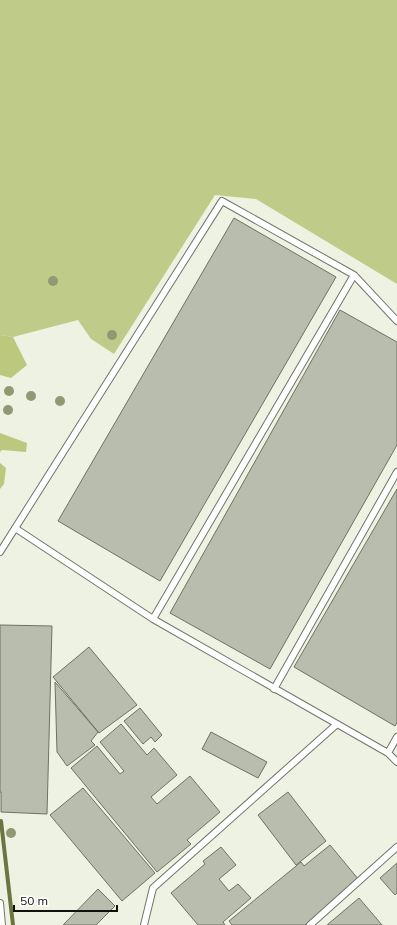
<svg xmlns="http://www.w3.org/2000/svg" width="397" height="925" viewBox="0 0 397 925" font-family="Mulish,sans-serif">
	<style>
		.green { fill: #bfcb89 }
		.forest { fill: #bbc87e }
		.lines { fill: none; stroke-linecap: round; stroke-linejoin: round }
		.stream { stroke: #6c7540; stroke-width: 4 }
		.building { fill: #b9bdad; stroke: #6e7163 }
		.lane-casing { stroke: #727567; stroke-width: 8 }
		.lane { stroke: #fff; stroke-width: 6 }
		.tree { fill: #929873 }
	</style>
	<rect width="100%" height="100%" fill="#eef2e2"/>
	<path class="green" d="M0 0H397V284L256 199 215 195 114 354 91 339 78 320 13 337 0 335Z"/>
	<path class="forest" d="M0 335 13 337 27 365 11 378 0 375Z
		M0 433 27 443 26 452 2 450 0 452Z
		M0 463 6 468 4 484 0 489Z"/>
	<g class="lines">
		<path class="stream" d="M1 821 13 925"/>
	</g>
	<path class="building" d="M234 218 336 277 160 581 58 521Z
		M340 310 397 342V445L270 669 170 613Z
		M397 489V723L395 726 294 667Z
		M0 625 52 626 47 814 1 812V792H0Z
		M89 647 137 705 99 733 53 677Z
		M55 682 98 732 91 741 95 745 67 766 57 752Z
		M140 708 162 735 155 742 151 737 143 744 124 721Z
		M121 724 147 755 154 748 177 775 151 797 157 804 190 776 220 812 187 840 191 844 157 872 71 768 97 746 120 774 124 771 100 742Z
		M211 732 267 762 258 778 202 749Z
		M83 788 155 873 122 901 50 815Z
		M288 792 326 841 296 865 258 815Z
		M330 845 359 880 305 925H232L229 921 301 862 304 866Z
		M221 847 236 865 219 879 229 891 238 884 251 898 223 922 225 925H198L171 893 205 864 203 861Z
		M397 863V893L395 895 380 878Z
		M98 889 115 906 96 925H63Z
		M359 898 382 925H327Z"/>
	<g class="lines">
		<defs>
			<path id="lane" d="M354 275 153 619 388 753 397 737
				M15 528 153 619
				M0 552 222 201 354 275 397 321
				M274 689 397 472
				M388 753 397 762
				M0 903 2 925
				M144 925 153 888 337 724
				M310 925 397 847"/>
		</defs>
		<use href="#lane" class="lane-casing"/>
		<use href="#lane" class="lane"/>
	</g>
	<g class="tree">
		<circle cx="53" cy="281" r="5"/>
		<circle cx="112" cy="335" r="5"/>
		<circle cx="9" cy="391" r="5"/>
		<circle cx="31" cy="396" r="5"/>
		<circle cx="60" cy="401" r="5"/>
		<circle cx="8" cy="410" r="5"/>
		<circle cx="11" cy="833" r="5"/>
	</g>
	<path d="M14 905v6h103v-6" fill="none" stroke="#10110c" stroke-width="2"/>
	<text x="20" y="905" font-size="12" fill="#10110c" stroke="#ffffff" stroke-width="3" paint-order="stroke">50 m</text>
</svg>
